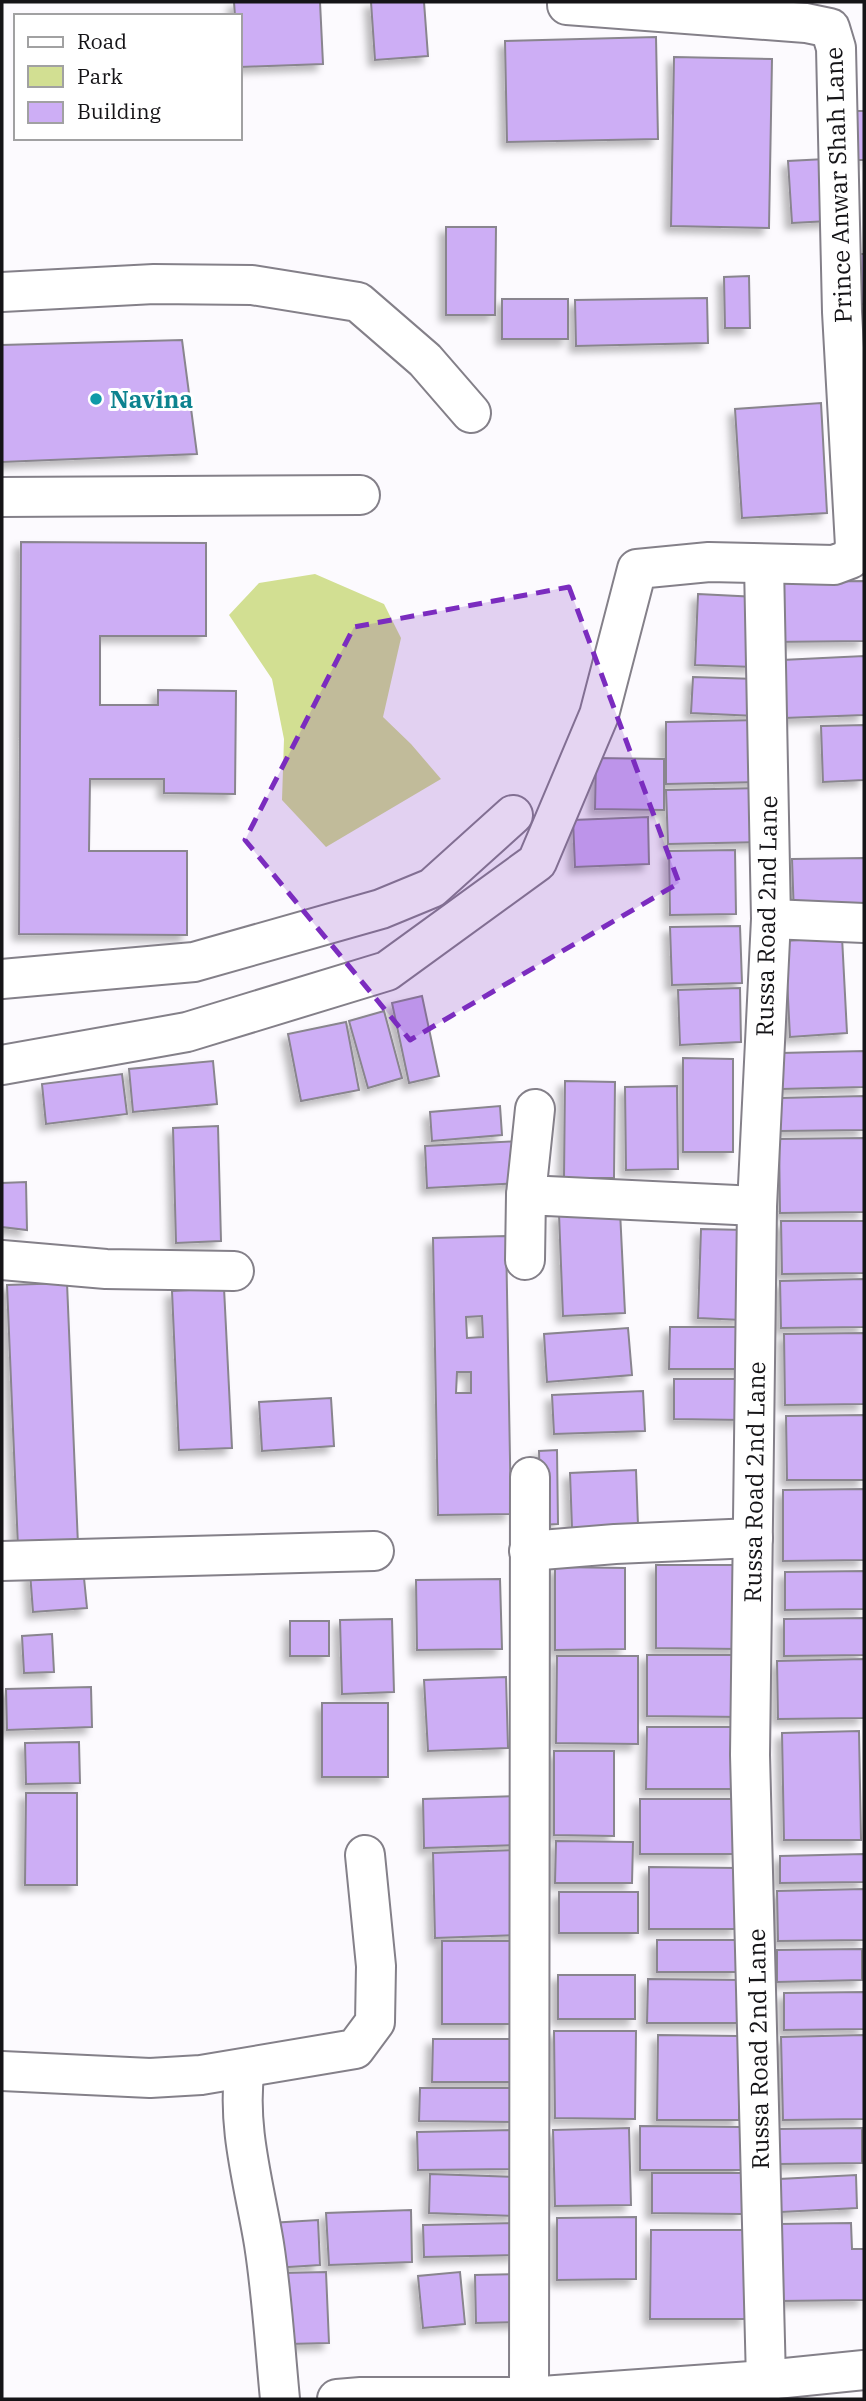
<svg xmlns="http://www.w3.org/2000/svg" width="866" height="2401" font-family="'IBM Plex Serif',serif">
  <defs>
    <filter id="shadow"><feDropShadow dx="-6" dy="6" stdDeviation="3.5" flood-color="#0004"/></filter>
  </defs>
  <rect width="100%" height="100%" fill="#fcfafe"/>
  <path fill="#d2df92" d="M 315,574 L 384,604 L 401,638 L 383,717 L 411,744 L 441,779 L 326,847 L 282,800 L 284,739 L 272,679 L 229,615 L 259,583 Z"/>
  <g fill="#cdaef5" stroke="#89858e" stroke-width="2" fill-rule="evenodd" filter="url(#shadow)">
    <path d="M 234,2 L 320,2 L 323,64 L 240,67 L 240,16 L 235,16 Z"/>
    <path d="M 371,2 L 424,2 L 428,56 L 375,60 Z"/>
    <path d="M 656,37 L 658,139 L 507,142 L 505,41 Z"/>
    <path d="M 674,57 L 772,59 L 769,228 L 671,226 Z"/>
    <path d="M 855,111 L 864,111 L 864,160 L 857,160 Z"/>
    <path d="M 825,159 L 829,221 L 792,223 L 788,161 Z"/>
    <path d="M 446,227 L 496,227 L 495,315 L 446,315 Z"/>
    <path d="M 857,254 L 864,254 L 864,304 L 857,305 Z"/>
    <path d="M 749,276 L 750,328 L 725,328 L 724,277 Z"/>
    <path d="M 707,298 L 708,343 L 576,346 L 575,300 Z"/>
    <rect x="502" y="299" width="66" height="40"/>
    <path d="M 182,340 L 197,454 L 2,462 L 2,345 Z"/>
    <path d="M 821,403 L 827,513 L 742,518 L 735,409 Z"/>
    <path d="M 21,542 L 206,543 L 206,636 L 100,636 L 100,705 L 158,705 L 158,690 L 236,691 L 235,794 L 164,793 L 164,779 L 90,779 L 89,851 L 187,851 L 187,935 L 19,934 Z"/>
    <path d="M 864,581 L 864,641 L 769,642 L 768,582 Z"/>
    <path d="M 698,594 L 757,597 L 754,667 L 695,665 Z"/>
    <path d="M 864,656 L 864,715 L 784,718 L 782,660 Z"/>
    <path d="M 693,677 L 757,679 L 756,716 L 691,713 Z"/>
    <path d="M 759,720 L 761,782 L 666,784 L 666,722 Z"/>
    <path d="M 864,725 L 864,780 L 823,782 L 821,726 Z"/>
    <path d="M 596,758 L 664,759 L 664,810 L 595,809 Z"/>
    <path d="M 762,788 L 764,842 L 668,844 L 666,790 Z"/>
    <path d="M 648,817 L 649,864 L 575,867 L 573,820 Z"/>
    <path d="M 735,850 L 736,914 L 670,915 L 669,851 Z"/>
    <path d="M 864,858 L 864,914 L 794,916 L 792,859 Z"/>
    <path d="M 740,926 L 742,983 L 672,985 L 670,927 Z"/>
    <path d="M 842,937 L 847,1033 L 790,1037 L 785,941 Z"/>
    <path d="M 740,988 L 741,1042 L 680,1045 L 678,990 Z"/>
    <path d="M 422,996 L 439,1076 L 409,1083 L 392,1003 Z"/>
    <path d="M 384,1011 L 402,1078 L 368,1088 L 349,1021 Z"/>
    <path d="M 346,1022 L 359,1090 L 301,1101 L 288,1034 Z"/>
    <path d="M 864,1051 L 864,1087 L 781,1089 L 781,1053 Z"/>
    <path d="M 683,1058 L 733,1059 L 733,1152 L 683,1152 Z"/>
    <path d="M 213,1061 L 217,1104 L 133,1112 L 129,1069 Z"/>
    <path d="M 122,1074 L 127,1114 L 46,1124 L 42,1084 Z"/>
    <path d="M 565,1081 L 615,1082 L 614,1178 L 564,1178 Z"/>
    <path d="M 677,1086 L 678,1169 L 626,1170 L 625,1087 Z"/>
    <path d="M 864,1096 L 864,1130 L 780,1131 L 780,1098 Z"/>
    <path d="M 500,1106 L 502,1135 L 432,1141 L 430,1112 Z"/>
    <path d="M 218,1126 L 221,1241 L 176,1243 L 173,1128 Z"/>
    <path d="M 864,1138 L 864,1212 L 780,1213 L 779,1139 Z"/>
    <path d="M 519,1141 L 521,1183 L 427,1188 L 425,1146 Z"/>
    <path d="M 26,1182 L 27,1230 L 2,1227 L 2,1183 Z"/>
    <path d="M 620,1211 L 625,1313 L 563,1316 L 559,1214 Z"/>
    <path d="M 781,1221 L 864,1221 L 864,1273 L 782,1274 Z"/>
    <path d="M 701,1229 L 745,1230 L 742,1320 L 698,1318 Z"/>
    <path d="M 506,1236 L 511,1514 L 438,1515 L 433,1238 ZM 482,1316 L 483,1337 L 467,1338 L 466,1317 ZM 457,1372 L 471,1372 L 471,1393 L 456,1393 Z"/>
    <path d="M 864,1279 L 864,1327 L 781,1328 L 780,1281 Z"/>
    <path d="M 67,1283 L 78,1545 L 18,1548 L 7,1285 Z"/>
    <path d="M 224,1288 L 232,1448 L 179,1450 L 172,1291 Z"/>
    <path d="M 670,1327 L 747,1327 L 747,1369 L 669,1369 Z"/>
    <path d="M 628,1328 L 632,1375 L 547,1382 L 544,1334 Z"/>
    <path d="M 864,1333 L 864,1404 L 785,1405 L 784,1334 Z"/>
    <path d="M 674,1379 L 744,1379 L 744,1420 L 674,1419 Z"/>
    <path d="M 643,1391 L 645,1431 L 554,1434 L 552,1395 Z"/>
    <path d="M 331,1398 L 334,1446 L 262,1451 L 259,1402 Z"/>
    <path d="M 864,1415 L 864,1480 L 787,1480 L 786,1416 Z"/>
    <path d="M 557,1450 L 558,1524 L 541,1525 L 539,1451 Z"/>
    <path d="M 636,1470 L 638,1525 L 572,1528 L 570,1473 Z"/>
    <path d="M 864,1489 L 864,1560 L 783,1561 L 783,1490 Z"/>
    <path d="M 656,1565 L 739,1565 L 739,1649 L 656,1648 Z"/>
    <path d="M 555,1567 L 625,1568 L 625,1649 L 555,1650 Z"/>
    <path d="M 83,1568 L 87,1608 L 33,1612 L 30,1572 Z"/>
    <path d="M 864,1571 L 864,1609 L 785,1610 L 785,1572 Z"/>
    <path d="M 500,1579 L 502,1649 L 417,1650 L 416,1580 Z"/>
    <path d="M 864,1618 L 864,1655 L 784,1656 L 784,1619 Z"/>
    <path d="M 392,1619 L 394,1692 L 342,1694 L 340,1620 Z"/>
    <rect x="290" y="1621" width="39" height="35"/>
    <path d="M 52,1634 L 54,1672 L 24,1673 L 22,1636 Z"/>
    <path d="M 647,1655 L 743,1655 L 743,1717 L 647,1716 Z"/>
    <path d="M 557,1656 L 638,1656 L 638,1744 L 556,1743 Z"/>
    <path d="M 864,1659 L 864,1718 L 778,1719 L 777,1661 Z"/>
    <path d="M 506,1677 L 508,1748 L 428,1751 L 424,1680 Z"/>
    <path d="M 91,1687 L 92,1727 L 7,1730 L 6,1689 Z"/>
    <rect x="322" y="1703" width="66" height="74"/>
    <path d="M 647,1727 L 742,1727 L 742,1789 L 646,1789 Z"/>
    <path d="M 859,1731 L 861,1840 L 784,1840 L 782,1733 Z"/>
    <path d="M 79,1742 L 80,1783 L 26,1784 L 25,1743 Z"/>
    <path d="M 554,1751 L 614,1751 L 614,1836 L 554,1835 Z"/>
    <path d="M 26,1793 L 77,1793 L 77,1885 L 25,1885 Z"/>
    <path d="M 518,1796 L 519,1845 L 424,1848 L 423,1799 Z"/>
    <rect x="640" y="1799" width="96" height="55"/>
    <path d="M 556,1841 L 633,1842 L 632,1883 L 555,1883 Z"/>
    <path d="M 516,1850 L 519,1935 L 435,1938 L 433,1853 Z"/>
    <path d="M 864,1854 L 864,1882 L 780,1883 L 780,1856 Z"/>
    <path d="M 649,1867 L 738,1868 L 737,1929 L 649,1929 Z"/>
    <path d="M 864,1889 L 864,1940 L 778,1941 L 777,1891 Z"/>
    <rect x="559" y="1892" width="79" height="41"/>
    <rect x="657" y="1940" width="81" height="32"/>
    <rect x="442" y="1941" width="71" height="83"/>
    <path d="M 862,1949 L 862,1980 L 777,1982 L 777,1950 Z"/>
    <rect x="558" y="1975" width="77" height="44"/>
    <path d="M 648,1979 L 743,1980 L 744,2023 L 647,2023 Z"/>
    <path d="M 864,1992 L 864,2029 L 784,2030 L 784,1993 Z"/>
    <path d="M 554,2031 L 636,2031 L 635,2119 L 555,2118 Z"/>
    <path d="M 658,2035 L 739,2036 L 739,2120 L 657,2120 Z"/>
    <path d="M 864,2035 L 864,2119 L 783,2120 L 781,2037 Z"/>
    <path d="M 433,2039 L 518,2039 L 518,2082 L 432,2082 Z"/>
    <path d="M 420,2088 L 515,2088 L 515,2122 L 419,2121 Z"/>
    <path d="M 640,2126 L 741,2127 L 741,2170 L 640,2170 Z"/>
    <path d="M 629,2128 L 631,2205 L 555,2206 L 553,2130 Z"/>
    <path d="M 862,2128 L 862,2163 L 779,2164 L 778,2129 Z"/>
    <path d="M 513,2130 L 515,2169 L 418,2170 L 417,2132 Z"/>
    <path d="M 652,2173 L 742,2173 L 743,2214 L 652,2213 Z"/>
    <path d="M 430,2174 L 517,2177 L 515,2216 L 429,2213 Z"/>
    <path d="M 856,2175 L 857,2208 L 781,2212 L 779,2179 Z"/>
    <path d="M 411,2210 L 412,2262 L 329,2265 L 326,2213 Z"/>
    <path d="M 636,2217 L 636,2279 L 557,2280 L 557,2218 Z"/>
    <path d="M 318,2220 L 320,2265 L 273,2268 L 270,2223 Z"/>
    <path d="M 516,2223 L 517,2255 L 424,2257 L 423,2225 Z"/>
    <path d="M 851,2223 L 852,2249 L 864,2249 L 864,2300 L 779,2301 L 777,2224 Z"/>
    <path d="M 651,2230 L 747,2230 L 746,2319 L 650,2319 Z"/>
    <path d="M 326,2272 L 329,2343 L 288,2344 L 284,2273 Z"/>
    <path d="M 460,2272 L 465,2324 L 423,2328 L 418,2276 Z"/>
    <path d="M 521,2274 L 522,2322 L 476,2323 L 475,2275 Z"/>
  </g>
  <g fill="none" stroke-linecap="round" stroke-linejoin="round">
    <defs>
      <g id="minor">
        <path d="M 2,292 L 154,284 L 252,285 L 358,302 L 425,360 L 471,413"/>
        <path d="M 2,497 L 360,495"/>
        <path d="M 771,919 L 864,923"/>
        <path d="M 2,979 L 194,962 L 381,909 L 432,888 L 513,815"/>
        <path d="M 2,1065 L 187,1032 L 387,971 L 537,862 L 599,715 L 637,569 L 709,562 L 834,565 L 850,559 L 855,546 L 842,312 L 836,48 L 830,28 L 806,23 L 567,5 L 567,2"/>
        <path d="M 526,1195 L 535,1109"/>
        <path d="M 2,1260 L 106,1269 L 234,1271"/>
        <path d="M 525,1260 L 526,1195 L 757,1206"/>
        <path d="M 529,1551 L 615,1544 L 753,1538"/>
        <path d="M 2,1561 L 374,1551"/>
        <path d="M 245,2069 C 236,2125 255,2188 264,2244 C 272,2295 275,2348 280,2399"/>
        <path d="M 2,2071 L 150,2078 L 201,2075 L 355,2049 L 375,2022 L 376,1966 L 365,1855"/>
        <path d="M 529,2399 L 530,1477"/>
        <path d="M 758,2399 L 766,2380 L 750,1755 L 757,1206 L 771,919 L 764,564"/>
      </g>
      <path id="major" d="M 337,2399 L 361,2397 L 528,2397 L 766,2380 L 864,2370"/>
    </defs>
    <use href="#minor" stroke="#848089" stroke-width="42"/>
    <use href="#major" stroke="#848089" stroke-width="42"/>
    <use href="#minor" stroke="#fff" stroke-width="38"/>
    <use href="#major" stroke="#fff" stroke-width="38"/>
  </g>
  <path fill="#7b2cbf" fill-opacity="0.2" stroke="#7b2cbf" stroke-width="5" stroke-dasharray="14 9" stroke-linejoin="round" d="M 569,587 L 679,883 L 410,1040 L 245,840 L 354,627 Z"/>
  <circle fill="#0f9aa8" stroke="#fff" stroke-width="2.5" cx="96" cy="399" r="7"/>
  <g text-anchor="middle" dominant-baseline="central" stroke-width="6" stroke-linejoin="round" paint-order="stroke">
    <g font-size="24" fill="#151417" stroke="#fff">
      <text transform="translate(838 185) rotate(-92)">Prince Anwar Shah Lane</text>
      <text transform="translate(766 916) rotate(-89)">Russa Road 2nd Lane</text>
      <text transform="translate(754 1482) rotate(-89)">Russa Road 2nd Lane</text>
      <text transform="translate(758 2049) rotate(-91)">Russa Road 2nd Lane</text>
    </g>
    <g font-size="24" font-weight="bold" fill="#0d838f" stroke="#fff" text-anchor="start">
      <text x="110" y="399">Navina</text>
    </g>
  </g>
  <rect width="866" height="2401" fill="none" stroke="#151417" stroke-width="7"/>
  <rect x="14" y="14" width="228" height="126" fill="#ffffff" stroke="#a1a1a2" stroke-width="2"/>
  <rect x="28" y="37" width="35" height="10" fill="#ffffff" stroke="#a1a1a2" stroke-width="2"/>
  <text x="77" y="49" font-size="21" fill="#151417">Road</text>
  <rect x="28" y="66" width="35" height="21" fill="#d2df92" stroke="#a1a1a2" stroke-width="2"/>
  <text x="77" y="84" font-size="21" fill="#151417">Park</text>
  <rect x="28" y="102" width="35" height="21" fill="#cdaef5" stroke="#a1a1a2" stroke-width="2"/>
  <text x="77" y="119" font-size="21" fill="#151417">Building</text>
</svg>
